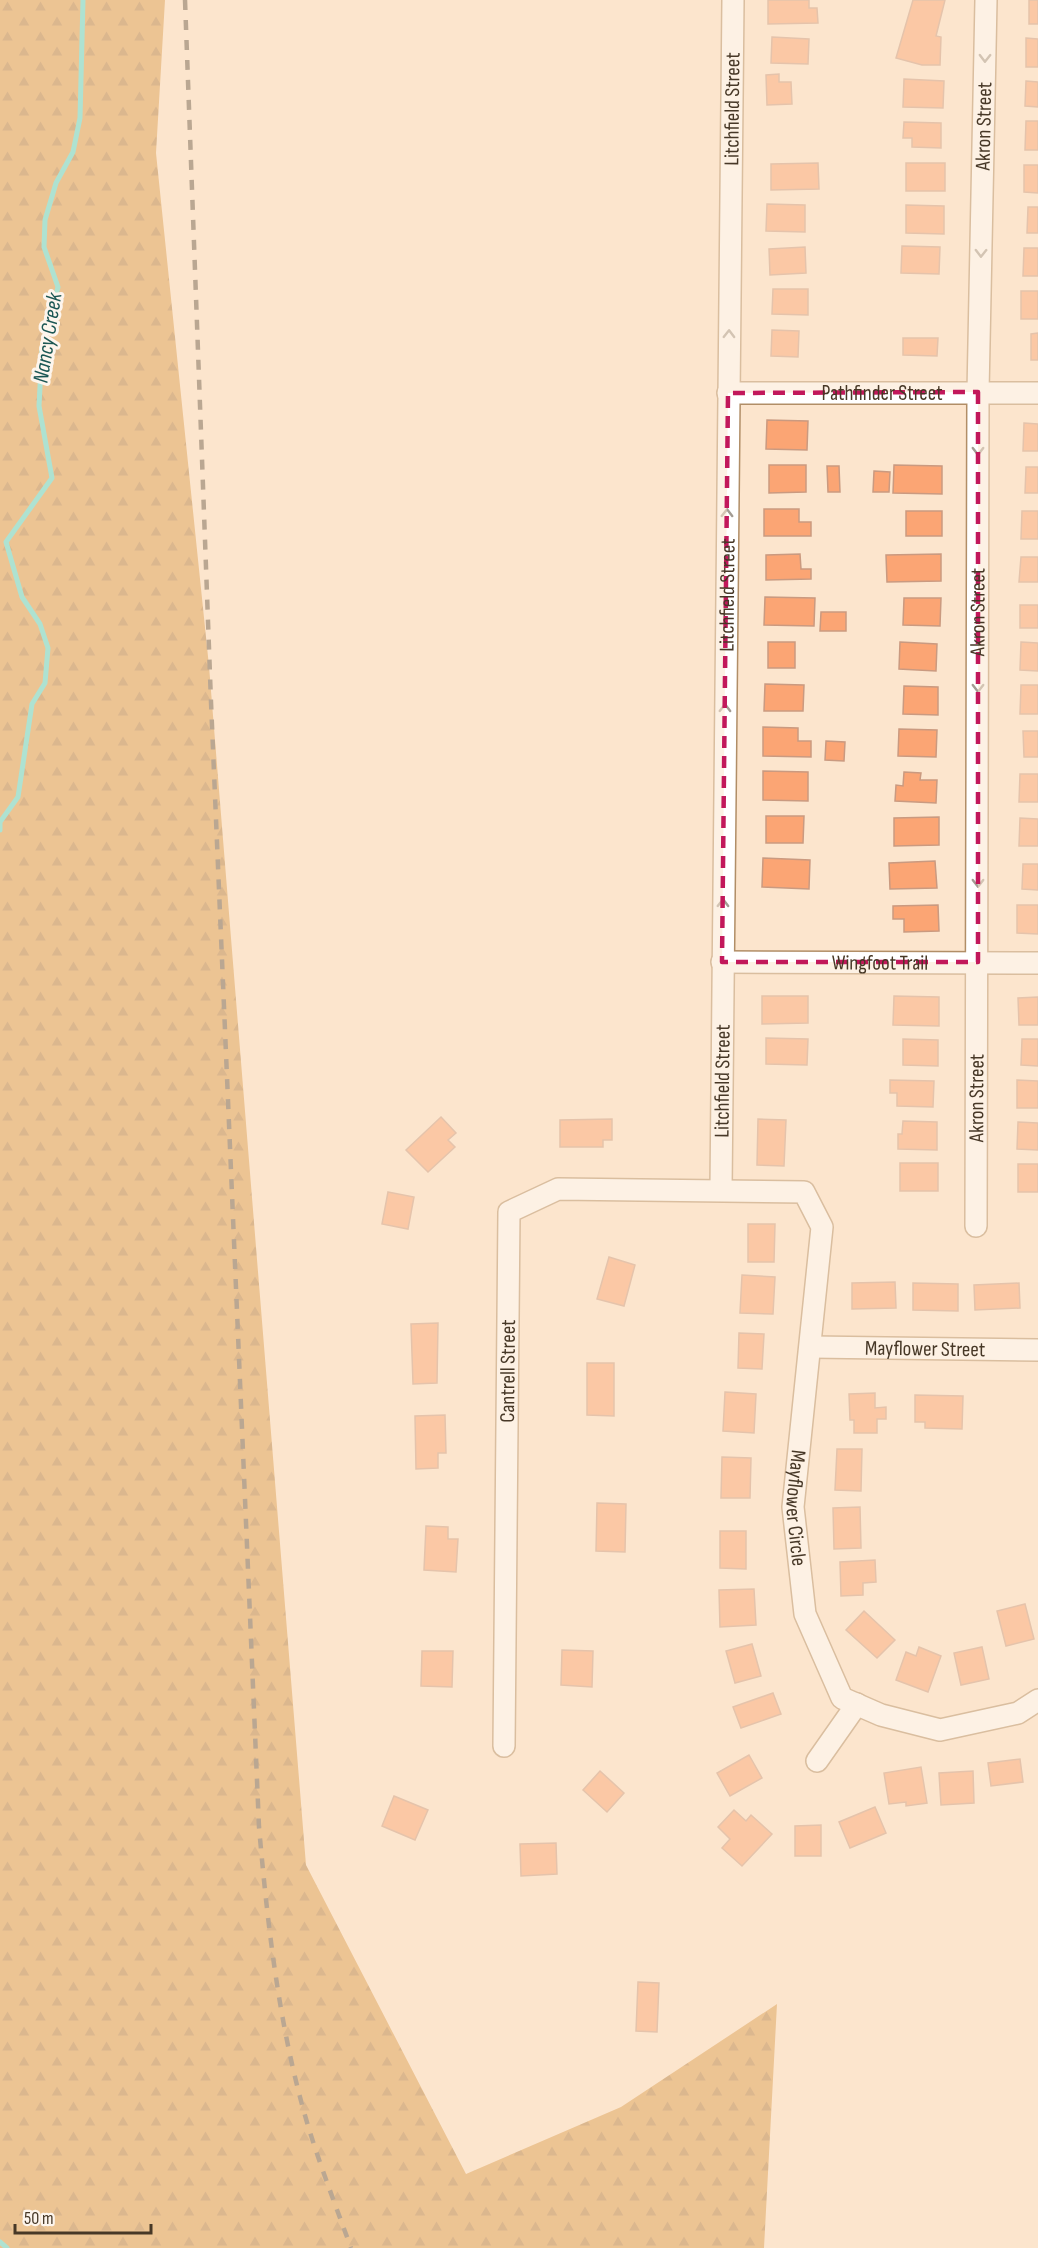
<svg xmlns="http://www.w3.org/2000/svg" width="1038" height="2248" font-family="'Sofia Sans Condensed',sans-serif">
  <defs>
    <pattern id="forest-firs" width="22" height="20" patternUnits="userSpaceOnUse" patternTransform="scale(1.5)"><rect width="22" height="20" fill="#da9b4d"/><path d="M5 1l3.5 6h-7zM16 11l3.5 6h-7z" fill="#b37f40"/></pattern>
  </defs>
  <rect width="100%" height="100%" fill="#fce5cd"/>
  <path fill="url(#forest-firs)" d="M 0,0 L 165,0 L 156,153 L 209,666 L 306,1865 L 466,2174 L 621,2107 L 777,2004 L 764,2248 L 0,2248 Z"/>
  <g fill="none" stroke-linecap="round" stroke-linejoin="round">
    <g stroke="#51ded6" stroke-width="5">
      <path d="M 0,830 L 0,822 L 18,797 L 32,704 L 45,683 L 48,648 L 40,624 L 22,597 L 6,542 L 52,478 L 39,406 L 42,348 L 58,287 L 44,247 L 45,220 L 56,183 L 73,152 L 80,118 L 83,0"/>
      <path d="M 0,2242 L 7,2248"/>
    </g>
  </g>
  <g fill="#fba574" stroke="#ca9a80" stroke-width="1.5">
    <path d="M 768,0 L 809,0 L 809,8 L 817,8 L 818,23 L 768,24 Z"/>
    <path d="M 913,0 L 945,0 L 936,36 L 941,37 L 940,65 L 922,65 L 896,58 Z"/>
    <rect x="1029" y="0" width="9" height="24"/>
    <path d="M 772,37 L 809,39 L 808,64 L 771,63 Z"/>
    <path d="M 1026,38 L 1038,39 L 1038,67 L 1026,67 Z"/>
    <path d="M 779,74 L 779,82 L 791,82 L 792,104 L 767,105 L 766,75 Z"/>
    <path d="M 904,79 L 944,81 L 943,108 L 903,107 Z"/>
    <path d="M 1026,81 L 1038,82 L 1038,107 L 1025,106 Z"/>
    <path d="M 1026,121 L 1038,121 L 1038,150 L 1025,150 Z"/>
    <path d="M 904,122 L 941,123 L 941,148 L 912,147 L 912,138 L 903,138 Z"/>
    <path d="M 818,163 L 819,189 L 771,190 L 771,164 Z"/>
    <rect x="906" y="163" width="39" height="28"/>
    <path d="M 1024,165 L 1038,165 L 1038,193 L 1024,192 Z"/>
    <path d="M 767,204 L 805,205 L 805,232 L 766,231 Z"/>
    <path d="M 906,205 L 944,206 L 944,234 L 906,233 Z"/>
    <path d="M 1028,207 L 1038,207 L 1038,233 L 1027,233 Z"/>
    <path d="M 902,246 L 940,247 L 939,274 L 901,273 Z"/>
    <path d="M 805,247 L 806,273 L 770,275 L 769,249 Z"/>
    <path d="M 1024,248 L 1038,248 L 1038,276 L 1023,276 Z"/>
    <path d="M 773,289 L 808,289 L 808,315 L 772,314 Z"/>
    <rect x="1021" y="291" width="17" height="28"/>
    <path d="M 772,330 L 799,331 L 798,357 L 771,356 Z"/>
    <path d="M 1038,333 L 1038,360 L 1031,360 L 1031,334 Z"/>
    <path d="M 903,338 L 938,338 L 937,356 L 903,355 Z"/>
    <path d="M 767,420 L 808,421 L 807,450 L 766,449 Z"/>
    <path d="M 1024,423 L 1038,424 L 1038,451 L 1023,451 Z"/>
    <path d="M 769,465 L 806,465 L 806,492 L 769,493 Z"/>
    <path d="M 894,465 L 942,466 L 942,494 L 893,493 Z"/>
    <path d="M 827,466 L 839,466 L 840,492 L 828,492 Z"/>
    <path d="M 1026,467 L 1038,467 L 1038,493 L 1025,493 Z"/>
    <path d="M 874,471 L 890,472 L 889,492 L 873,492 Z"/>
    <path d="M 764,509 L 799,509 L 799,522 L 811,522 L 811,536 L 764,536 Z"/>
    <rect x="906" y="511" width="36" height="25"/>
    <path d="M 1022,511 L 1038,511 L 1038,539 L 1021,539 Z"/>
    <path d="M 800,554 L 801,569 L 811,569 L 811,579 L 766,580 L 766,555 Z"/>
    <path d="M 941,554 L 941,581 L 887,582 L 886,555 Z"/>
    <path d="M 1021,557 L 1038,557 L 1038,582 L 1019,582 Z"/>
    <path d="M 765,597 L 815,598 L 814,626 L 764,625 Z"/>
    <path d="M 904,598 L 941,598 L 940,626 L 903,625 Z"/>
    <rect x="1020" y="605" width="18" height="23"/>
    <path d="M 821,612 L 846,612 L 846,631 L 820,631 Z"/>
    <rect x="768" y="642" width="27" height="26"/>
    <path d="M 900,642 L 937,644 L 936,671 L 899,669 Z"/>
    <path d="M 1021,642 L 1038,643 L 1038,671 L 1020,670 Z"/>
    <path d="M 765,684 L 804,685 L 803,711 L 764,711 Z"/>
    <path d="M 1021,685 L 1038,685 L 1038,714 L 1020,714 Z"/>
    <path d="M 904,686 L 938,687 L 938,715 L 903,714 Z"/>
    <path d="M 763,727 L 798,728 L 798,741 L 811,741 L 811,757 L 763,756 Z"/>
    <path d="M 899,729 L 937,730 L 936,757 L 898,756 Z"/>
    <path d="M 1023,731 L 1038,731 L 1038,757 L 1024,757 Z"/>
    <path d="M 826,741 L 845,742 L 844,761 L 825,760 Z"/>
    <path d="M 763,771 L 808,772 L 808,801 L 763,800 Z"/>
    <path d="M 904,772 L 921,773 L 920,780 L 937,780 L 936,803 L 895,801 L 896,785 L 903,786 Z"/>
    <path d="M 1020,774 L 1038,774 L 1038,802 L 1019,802 Z"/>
    <path d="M 766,816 L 804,816 L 803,843 L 766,843 Z"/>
    <path d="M 939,817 L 939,845 L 894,846 L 894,818 Z"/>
    <path d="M 1020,818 L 1038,819 L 1038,846 L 1019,846 Z"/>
    <path d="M 763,858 L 810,860 L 809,889 L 762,887 Z"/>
    <path d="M 935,861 L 937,888 L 890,889 L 889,863 Z"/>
    <path d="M 1023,864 L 1038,864 L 1038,890 L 1022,889 Z"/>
    <path d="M 938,905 L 939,931 L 904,932 L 904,919 L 893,919 L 893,906 Z"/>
    <path d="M 1017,905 L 1038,905 L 1038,934 L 1017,933 Z"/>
    <path d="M 762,996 L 808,996 L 808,1023 L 762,1024 Z"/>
    <path d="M 894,996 L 939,997 L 939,1026 L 893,1025 Z"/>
    <path d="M 1038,997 L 1038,1025 L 1019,1025 L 1018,998 Z"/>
    <path d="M 766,1038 L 808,1039 L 807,1065 L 766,1064 Z"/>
    <path d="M 903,1039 L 938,1040 L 938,1066 L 903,1065 Z"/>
    <path d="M 1022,1039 L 1038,1039 L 1038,1066 L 1021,1065 Z"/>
    <path d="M 890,1080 L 934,1081 L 933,1107 L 897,1106 L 897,1093 L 890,1093 Z"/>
    <path d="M 1017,1080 L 1038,1081 L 1038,1108 L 1017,1108 Z"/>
    <path d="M 441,1117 L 456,1133 L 448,1140 L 455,1147 L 428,1172 L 406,1150 Z"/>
    <path d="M 612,1119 L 612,1140 L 603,1140 L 603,1147 L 560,1147 L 560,1120 Z"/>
    <path d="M 758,1119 L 786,1120 L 784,1166 L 757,1165 Z"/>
    <path d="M 903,1121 L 937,1122 L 937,1150 L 898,1149 L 898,1134 L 902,1134 Z"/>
    <path d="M 1018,1122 L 1038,1123 L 1038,1150 L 1017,1149 Z"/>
    <rect x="900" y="1163" width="38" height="28"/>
    <rect x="1018" y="1164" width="20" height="28"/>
    <path d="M 388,1192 L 414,1197 L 408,1229 L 382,1224 Z"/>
    <path d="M 748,1224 L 775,1224 L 774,1262 L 748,1262 Z"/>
    <path d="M 609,1257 L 635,1265 L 624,1306 L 597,1299 Z"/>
    <path d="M 742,1275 L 775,1277 L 773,1314 L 740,1313 Z"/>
    <path d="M 895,1282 L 896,1308 L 852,1309 L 852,1283 Z"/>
    <path d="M 913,1283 L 958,1284 L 958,1311 L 913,1310 Z"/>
    <path d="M 1019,1283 L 1020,1308 L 975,1310 L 974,1285 Z"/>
    <path d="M 438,1323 L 437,1383 L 413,1384 L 411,1324 Z"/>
    <path d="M 739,1333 L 764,1334 L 762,1369 L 738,1368 Z"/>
    <path d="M 587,1363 L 614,1363 L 614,1416 L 587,1415 Z"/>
    <path d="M 725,1392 L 756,1394 L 754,1433 L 723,1431 Z"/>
    <path d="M 875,1393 L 875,1408 L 886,1407 L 886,1419 L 877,1419 L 877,1433 L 854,1433 L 854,1420 L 850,1420 L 849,1394 Z"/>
    <path d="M 915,1395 L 963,1396 L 962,1429 L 925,1428 L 925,1422 L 915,1422 Z"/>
    <path d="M 445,1415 L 446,1453 L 438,1453 L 438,1468 L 416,1469 L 415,1416 Z"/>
    <path d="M 837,1449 L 862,1449 L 861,1491 L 835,1490 Z"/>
    <path d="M 722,1457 L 751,1458 L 750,1498 L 721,1498 Z"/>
    <path d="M 597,1503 L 626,1504 L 625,1552 L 596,1551 Z"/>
    <path d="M 860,1507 L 861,1548 L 834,1549 L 833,1508 Z"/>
    <path d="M 426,1526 L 448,1527 L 448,1539 L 458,1539 L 456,1572 L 424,1570 Z"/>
    <path d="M 720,1531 L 746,1531 L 746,1569 L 720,1568 Z"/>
    <path d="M 875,1560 L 876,1582 L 863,1583 L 863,1595 L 841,1596 L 840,1562 Z"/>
    <path d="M 754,1589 L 756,1625 L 720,1627 L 719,1590 Z"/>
    <path d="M 1025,1604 L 1034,1639 L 1006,1646 L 997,1611 Z"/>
    <path d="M 864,1611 L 895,1640 L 877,1658 L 846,1630 Z"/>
    <path d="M 752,1644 L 761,1676 L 735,1683 L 726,1651 Z"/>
    <path d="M 919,1647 L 941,1656 L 928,1692 L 896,1680 L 906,1652 L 916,1656 Z"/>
    <path d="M 982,1647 L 989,1679 L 961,1685 L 954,1653 Z"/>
    <path d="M 562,1650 L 593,1651 L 592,1687 L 561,1685 Z"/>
    <path d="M 422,1651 L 453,1651 L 452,1687 L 421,1686 Z"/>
    <path d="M 773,1693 L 781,1714 L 741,1728 L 733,1707 Z"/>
    <path d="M 749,1755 L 762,1778 L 730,1796 L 717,1773 Z"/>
    <path d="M 1020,1759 L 1023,1782 L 991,1786 L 988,1763 Z"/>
    <path d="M 921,1767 L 927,1803 L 906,1806 L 906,1802 L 889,1804 L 884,1773 Z"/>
    <path d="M 600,1771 L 624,1793 L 607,1812 L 583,1790 Z"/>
    <path d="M 973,1771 L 974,1803 L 941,1805 L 939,1773 Z"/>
    <path d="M 394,1796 L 428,1810 L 415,1840 L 382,1826 Z"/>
    <path d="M 875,1807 L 886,1833 L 850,1848 L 839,1822 Z"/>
    <path d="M 734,1810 L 746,1821 L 751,1815 L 772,1834 L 742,1866 L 722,1848 L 730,1839 L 718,1827 Z"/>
    <path d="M 821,1825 L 821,1856 L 795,1856 L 795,1826 Z"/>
    <path d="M 556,1843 L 557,1874 L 521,1876 L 520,1844 Z"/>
    <path d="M 638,1982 L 659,1983 L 657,2032 L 636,2031 Z"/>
  </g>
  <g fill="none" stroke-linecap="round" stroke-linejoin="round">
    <defs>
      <g id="minor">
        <path id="s1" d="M 728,393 L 1038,393"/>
        <path id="s2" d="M 722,962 L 1038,963"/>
        <path id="s3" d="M 721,1189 L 733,0"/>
        <path id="s4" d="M 976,1226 L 978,392 L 986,0"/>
        <path id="s5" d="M 811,1347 L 1038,1350"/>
        <path id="s6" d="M 504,1746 L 509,1212 L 558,1189 L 804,1192 L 822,1227 L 793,1507 L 805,1614 L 842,1698 L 881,1715 L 940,1730 L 1018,1713 L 1038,1700"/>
        <path d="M 817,1761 L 857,1704"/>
      </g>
    </defs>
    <use href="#minor" stroke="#b18e67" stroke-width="24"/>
    <use href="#minor" stroke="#fff" stroke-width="21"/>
    <path stroke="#6c5b49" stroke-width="4.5" stroke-dasharray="10 10" stroke-linecap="butt" d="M 185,0 L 211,702 L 259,1827 C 267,1918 277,2009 300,2097 C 313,2148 333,2198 351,2248"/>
  </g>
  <defs><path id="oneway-chevron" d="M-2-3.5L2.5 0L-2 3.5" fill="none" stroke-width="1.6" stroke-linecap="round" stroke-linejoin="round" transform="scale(1.5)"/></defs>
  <g stroke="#a39c93">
    <use href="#oneway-chevron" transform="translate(985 58) rotate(91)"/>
    <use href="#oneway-chevron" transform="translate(981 253) rotate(91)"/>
    <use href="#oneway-chevron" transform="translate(729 334) rotate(-89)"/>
    <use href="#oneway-chevron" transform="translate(978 451) rotate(90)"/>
    <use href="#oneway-chevron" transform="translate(727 513) rotate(-89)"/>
    <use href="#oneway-chevron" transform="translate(978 688) rotate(90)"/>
    <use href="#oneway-chevron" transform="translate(725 708) rotate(-89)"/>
    <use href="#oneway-chevron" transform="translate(978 883) rotate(90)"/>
    <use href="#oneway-chevron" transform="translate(723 903) rotate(-89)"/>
  </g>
  <path d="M0 0H1038V2248H0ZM 978,392 L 978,962 L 722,962 L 728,393 Z" fill="#fce5cd" fill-opacity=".55" fill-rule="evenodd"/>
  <path fill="none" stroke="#c2185b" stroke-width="4.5" stroke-dasharray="12 8" stroke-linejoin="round" d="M 978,392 L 978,962 L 722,962 L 728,393 Z"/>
  <g text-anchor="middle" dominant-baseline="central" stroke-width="6" stroke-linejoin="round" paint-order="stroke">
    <g font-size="21" fill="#473827" stroke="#fdf5ed">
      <text stroke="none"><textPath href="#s3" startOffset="1080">Litchfield Street</textPath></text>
      <text stroke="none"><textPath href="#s4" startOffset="1100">Akron Street</textPath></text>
      <text stroke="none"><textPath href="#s1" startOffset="154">Pathfinder Street</textPath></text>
      <text stroke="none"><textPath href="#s3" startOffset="594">Litchfield Street</textPath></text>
      <text stroke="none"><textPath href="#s4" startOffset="614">Akron Street</textPath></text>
      <text stroke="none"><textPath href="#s2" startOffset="158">Wingfoot Trail</textPath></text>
      <text stroke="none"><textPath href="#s3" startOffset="108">Litchfield Street</textPath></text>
      <text stroke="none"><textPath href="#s4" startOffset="128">Akron Street</textPath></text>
      <text stroke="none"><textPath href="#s5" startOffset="114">Mayflower Street</textPath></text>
      <text stroke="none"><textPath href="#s6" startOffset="375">Cantrell Street</textPath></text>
      <text stroke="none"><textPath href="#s6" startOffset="1156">Mayflower Circle</textPath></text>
    </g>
    <g font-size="22" font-style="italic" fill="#1c5754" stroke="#fdf5ed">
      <text transform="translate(48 338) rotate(-81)">Nancy Creek</text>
    </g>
  </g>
  <path d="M15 2224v9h136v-9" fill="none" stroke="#473827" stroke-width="3"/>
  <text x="24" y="2224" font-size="18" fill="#473827" stroke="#fdf5ed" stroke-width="4.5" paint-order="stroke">50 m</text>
</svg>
